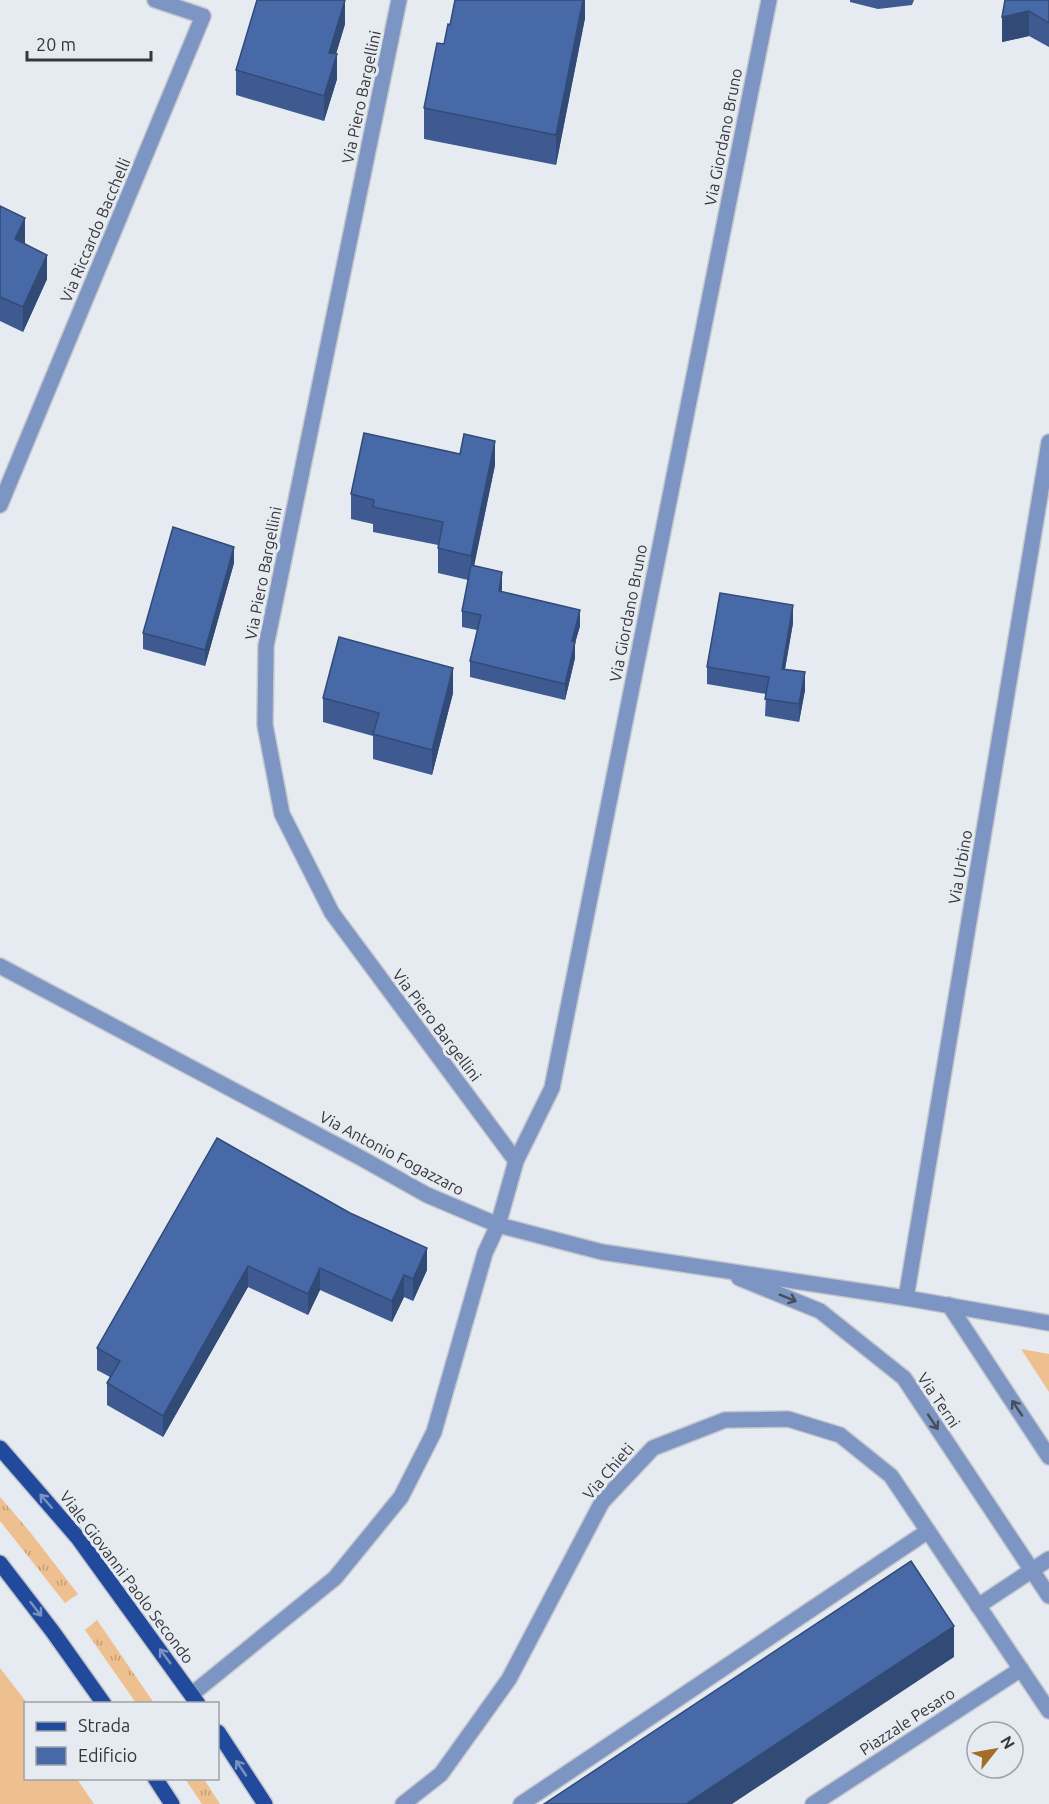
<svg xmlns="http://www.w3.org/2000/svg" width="1049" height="1804" font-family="Ubuntu,sans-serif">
  <defs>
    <pattern id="grass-tufts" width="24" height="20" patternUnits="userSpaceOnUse" patternTransform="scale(1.5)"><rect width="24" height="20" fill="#eec090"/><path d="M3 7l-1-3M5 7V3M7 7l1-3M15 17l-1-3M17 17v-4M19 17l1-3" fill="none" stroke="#c29d77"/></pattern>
  </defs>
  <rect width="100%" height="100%" fill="#e6eaf1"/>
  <g fill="url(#grass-tufts)">
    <path d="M 0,1497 L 30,1532 L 78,1594 L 65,1603 L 0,1521 Z"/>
    <path d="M 97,1620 L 154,1703 L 136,1703 L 85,1630 Z"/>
    <path d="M 185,1779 L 204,1779 L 220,1804 L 202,1804 Z"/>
  </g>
  <g fill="#eec090">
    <path d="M 1021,1349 L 1049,1354 L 1049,1392 Z"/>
    <path d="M 0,1668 L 27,1703 L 26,1778 L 77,1779 L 94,1804 L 0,1804 Z"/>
  </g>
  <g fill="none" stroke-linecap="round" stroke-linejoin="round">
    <defs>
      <g id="minor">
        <path d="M 399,0 L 266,646 L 265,725 L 282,814 L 332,913 L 516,1161"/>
        <path d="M 0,505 L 203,16 L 155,0"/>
        <path d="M 0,966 L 361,1158 L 427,1195 L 498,1225 L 602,1252 L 906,1298 L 1049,1323"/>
        <path d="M 739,1278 L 820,1311 L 904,1378 L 1049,1596"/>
        <path d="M 906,1298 L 1049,442"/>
        <path d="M 949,1305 L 1049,1457"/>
        <path d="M 978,1606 L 1049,1559"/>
        <path d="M 192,1694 L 335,1578 L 401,1497 L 434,1432 L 485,1253 L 498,1225 L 516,1161 L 552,1088 L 769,0"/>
        <path d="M 403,1804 L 441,1774 L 509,1679 L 602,1502 L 653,1448 L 725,1420 L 788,1419 L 840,1435 L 891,1476 L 1049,1711"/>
        <path d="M 521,1804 L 928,1531"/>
        <path d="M 813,1804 L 1021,1669"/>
      </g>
      <g id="major">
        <path d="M 0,1448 L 78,1538 L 198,1704"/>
        <path d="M 0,1563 L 53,1632 L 104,1704"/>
        <path d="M 218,1732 L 265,1804"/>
        <path d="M 155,1778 L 172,1804"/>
      </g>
    </defs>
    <use href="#minor" stroke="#c3c6cc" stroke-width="18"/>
    <use href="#major" stroke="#c3c6cc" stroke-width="18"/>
    <use href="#minor" stroke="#7c95c3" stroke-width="15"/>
    <use href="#major" stroke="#224a9c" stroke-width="15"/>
  </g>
  <g fill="#3e5a90">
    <path d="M 585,0 L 585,18 L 556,165 L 424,139 L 424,108 L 450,25 Z"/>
    <path d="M 850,0 L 914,0 L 912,5 L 878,9 L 850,2 Z"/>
    <path d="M 1049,0 L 1049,47 L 1029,36 L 1002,42 L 1002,17 Z"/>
    <path d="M 345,24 L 336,54 L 337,79 L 324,121 L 236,95 L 236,70 Z"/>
    <path d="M 0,206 L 25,243 L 47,279 L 23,332 L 0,321 Z"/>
    <path d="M 495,465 L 474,565 L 502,589 L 501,591 L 580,626 L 575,643 L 575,658 L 565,700 L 470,677 L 470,661 L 477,630 L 462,627 L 462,611 L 468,580 L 438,573 L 438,545 L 373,532 L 373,524 L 351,519 L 351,494 Z"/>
    <path d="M 234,563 L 205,666 L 143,649 L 143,633 Z"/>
    <path d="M 793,623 L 785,669 L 805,690 L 799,722 L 765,716 L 766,694 L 707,684 L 707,667 Z"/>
    <path d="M 453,693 L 432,775 L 373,759 L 373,736 L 323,722 L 323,698 Z"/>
    <path d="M 217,1138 L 427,1270 L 413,1301 L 404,1297 L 392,1322 L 320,1290 L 308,1315 L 248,1287 L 163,1437 L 107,1405 L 107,1383 L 110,1377 L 97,1370 L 97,1348 Z"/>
  </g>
  <g fill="#324a76">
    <path d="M 345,0 L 345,24 L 329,77 L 329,53 Z"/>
    <path d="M 583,0 L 585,0 L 585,18 L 556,165 L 556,135 Z"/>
    <path d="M 1029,11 L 1029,36 L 1002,42 L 1002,17 Z"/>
    <path d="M 337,54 L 337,79 L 324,121 L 324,96 Z"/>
    <path d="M 25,218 L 25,243 L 15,264 L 15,239 Z"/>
    <path d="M 47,255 L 47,279 L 23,332 L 23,307 Z"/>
    <path d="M 495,441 L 495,465 L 471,581 L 471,556 Z"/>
    <path d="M 234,547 L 234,563 L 205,666 L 205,650 Z"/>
    <path d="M 502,572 L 502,589 L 499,607 L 499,591 Z"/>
    <path d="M 793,605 L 793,623 L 782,686 L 782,669 Z"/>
    <path d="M 580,610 L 580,626 L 575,643 L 575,658 L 565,700 L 565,684 L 572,641 Z"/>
    <path d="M 453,668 L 453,693 L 432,775 L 432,750 Z"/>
    <path d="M 805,672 L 805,690 L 799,722 L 799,704 Z"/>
    <path d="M 427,1248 L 427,1270 L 413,1301 L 413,1279 Z"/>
    <path d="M 248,1266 L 248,1287 L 163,1437 L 163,1416 Z"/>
    <path d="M 320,1268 L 320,1290 L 308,1315 L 308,1294 Z"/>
    <path d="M 404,1275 L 404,1297 L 392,1322 L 392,1301 Z"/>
    <path d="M 954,1626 L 954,1657 L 732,1804 L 686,1804 Z"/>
  </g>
  <g fill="#4869a8" stroke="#324a76" stroke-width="1.5">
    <path d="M 257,0 L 345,0 L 329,53 L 337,54 L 324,96 L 236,70 Z"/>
    <path d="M 455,0 L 583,0 L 556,135 L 424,108 L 437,43 L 444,44 L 448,24 L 450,25 Z"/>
    <path d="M 1005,0 L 1049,0 L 1049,23 L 1029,11 L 1002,17 Z"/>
    <path d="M 0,206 L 25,218 L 15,239 L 47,255 L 23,307 L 0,297 Z"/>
    <path d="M 364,433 L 460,454 L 464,434 L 495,441 L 471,556 L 438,548 L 443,522 L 373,507 L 374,500 L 351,494 Z"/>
    <path d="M 173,527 L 234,547 L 205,650 L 143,633 Z"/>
    <path d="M 471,565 L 502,572 L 499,591 L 580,610 L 572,641 L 575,642 L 565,684 L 470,661 L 481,615 L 462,611 Z"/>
    <path d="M 720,593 L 793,605 L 782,669 L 805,672 L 799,704 L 765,699 L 769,677 L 707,667 Z"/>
    <path d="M 339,637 L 453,668 L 432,750 L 373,734 L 379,713 L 323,698 Z"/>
    <path d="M 217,1138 L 350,1213 L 427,1248 L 413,1279 L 404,1275 L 392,1301 L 320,1268 L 308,1294 L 248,1266 L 163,1416 L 107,1383 L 120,1361 L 97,1348 Z"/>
    <path d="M 911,1561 L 954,1626 L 686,1804 L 544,1804 Z"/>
  </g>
  <defs><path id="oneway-shaft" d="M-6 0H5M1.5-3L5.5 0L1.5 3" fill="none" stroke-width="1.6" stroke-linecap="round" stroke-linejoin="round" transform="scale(1.5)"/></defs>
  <g stroke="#474e5c">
    <use href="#oneway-shaft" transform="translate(788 1298) rotate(22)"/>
    <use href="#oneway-shaft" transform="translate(1017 1408) rotate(-124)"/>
    <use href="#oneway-shaft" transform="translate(933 1422) rotate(56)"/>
  </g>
  <g stroke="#7a92c2">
    <use href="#oneway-shaft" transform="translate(46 1501) rotate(-131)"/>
    <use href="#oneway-shaft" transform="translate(36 1609) rotate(52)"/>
    <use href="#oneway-shaft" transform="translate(165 1656) rotate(-126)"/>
    <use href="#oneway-shaft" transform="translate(241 1768) rotate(-124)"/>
  </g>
  <g text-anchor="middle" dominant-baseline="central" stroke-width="6" stroke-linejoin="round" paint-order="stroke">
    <g font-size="16" fill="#353739" stroke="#e6eaf1">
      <text transform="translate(361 97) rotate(-78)">Via Piero Bargellini</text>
      <text transform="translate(723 137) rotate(-79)">Via Giordano Bruno</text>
      <text transform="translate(95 230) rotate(-67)">Via Riccardo Bacchelli</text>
      <text transform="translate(263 573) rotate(-79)">Via Piero Bargellini</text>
      <text transform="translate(628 613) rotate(-79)">Via Giordano Bruno</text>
      <text transform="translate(960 867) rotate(-80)">Via Urbino</text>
      <text transform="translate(437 1025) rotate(53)">Via Piero Bargellini</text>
      <text transform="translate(392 1153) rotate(28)">Via Antonio Fogazzaro</text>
      <text transform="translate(939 1400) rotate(56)">Via Terni</text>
      <text transform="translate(608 1471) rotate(-49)">Via Chieti</text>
      <text transform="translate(127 1577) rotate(53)">Viale Giovanni Paolo Secondo</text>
      <text transform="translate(907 1721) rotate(-33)">Piazzale Pesaro</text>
    </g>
  </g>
  <rect x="24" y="1702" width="195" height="78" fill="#e6eaf1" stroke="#9fa2a7" stroke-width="1.5"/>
  <rect x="36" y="1722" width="30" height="9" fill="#224a9c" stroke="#9fa2a7" stroke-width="1.5"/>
  <text x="78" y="1732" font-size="18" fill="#353739">Strada</text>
  <rect x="36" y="1747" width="30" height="18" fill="#4869a8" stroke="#9fa2a7" stroke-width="1.5"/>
  <text x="78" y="1762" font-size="18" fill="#353739">Edificio</text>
  <g transform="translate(995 1750) rotate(59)"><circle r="28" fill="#e6eaf1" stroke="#9fa2a7" stroke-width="1.5"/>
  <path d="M0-4.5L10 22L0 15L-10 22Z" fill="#a36c28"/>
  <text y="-9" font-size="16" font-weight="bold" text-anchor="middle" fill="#353739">N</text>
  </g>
  <path d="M27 51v9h124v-9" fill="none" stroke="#353739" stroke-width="3"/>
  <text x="36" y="51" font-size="18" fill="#353739" stroke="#e6eaf1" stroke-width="4.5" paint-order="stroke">20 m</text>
</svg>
